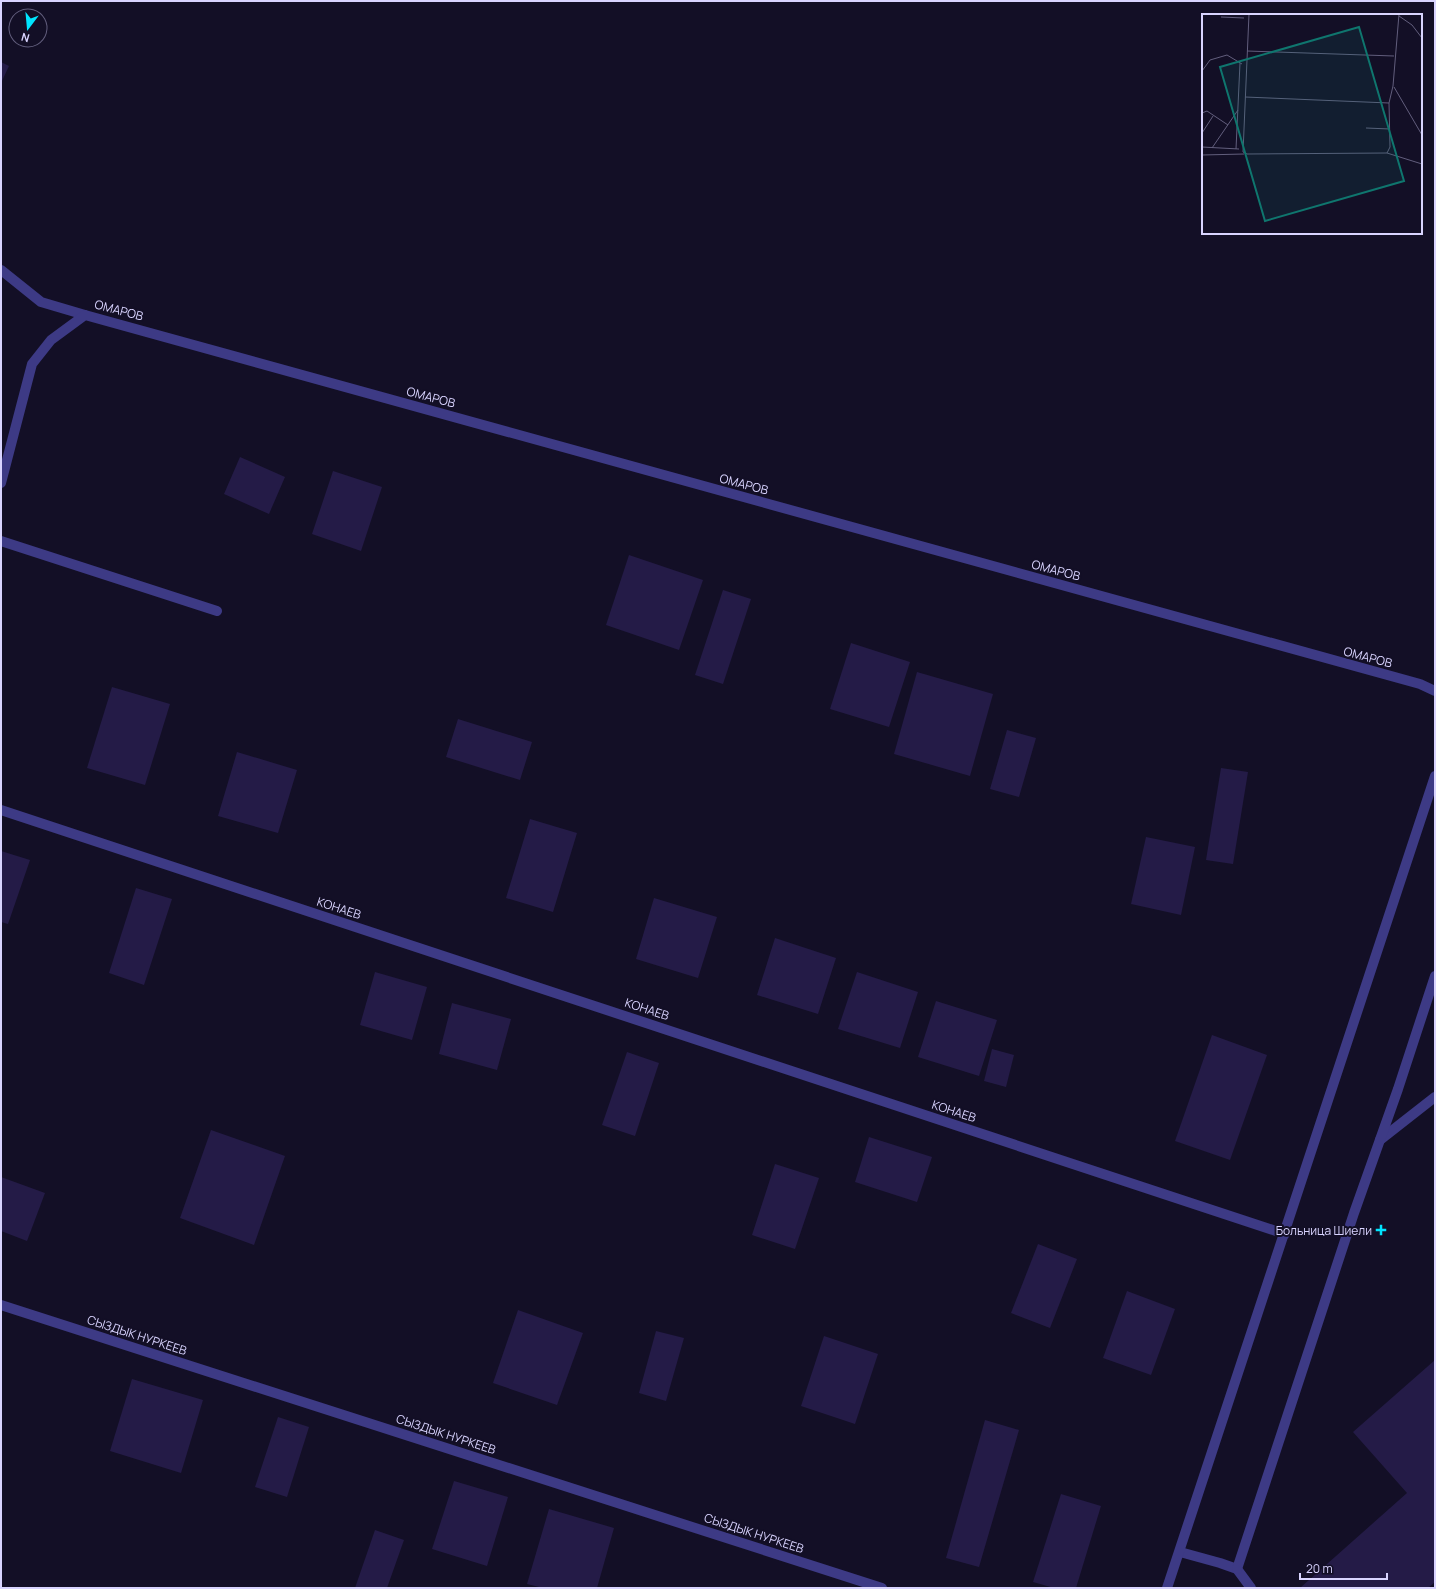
<svg xmlns="http://www.w3.org/2000/svg" width="1436" height="1589" font-family="Manrope,sans-serif">
  <rect width="100%" height="100%" fill="#130f26"/>
  <g fill="#241b47">
    <path d="M 1,62 L 9,66 L 1,83 Z"/>
    <path d="M 240,457 L 285,477 L 269,514 L 224,494 Z"/>
    <path d="M 333,471 L 382,487 L 361,551 L 312,534 Z"/>
    <path d="M 629,555 L 703,580 L 679,650 L 606,625 Z"/>
    <path d="M 723,590 L 751,599 L 723,684 L 695,675 Z"/>
    <path d="M 851,643 L 910,662 L 889,727 L 830,709 Z"/>
    <path d="M 917,672 L 993,694 L 970,776 L 894,754 Z"/>
    <path d="M 112,687 L 170,704 L 145,785 L 87,768 Z"/>
    <path d="M 458,719 L 532,742 L 520,780 L 446,757 Z"/>
    <path d="M 1007,730 L 1036,738 L 1019,797 L 990,789 Z"/>
    <path d="M 237,752 L 297,770 L 278,833 L 218,816 Z"/>
    <path d="M 1221,768 L 1248,772 L 1233,864 L 1206,860 Z"/>
    <path d="M 530,819 L 577,833 L 553,912 L 506,898 Z"/>
    <path d="M 1146,837 L 1195,847 L 1181,915 L 1131,904 Z"/>
    <path d="M 1,851 L 30,860 L 8,924 L 1,922 Z"/>
    <path d="M 136,888 L 172,899 L 144,985 L 109,973 Z"/>
    <path d="M 654,898 L 717,917 L 698,978 L 636,959 Z"/>
    <path d="M 775,938 L 836,958 L 818,1014 L 757,995 Z"/>
    <path d="M 375,972 L 427,987 L 412,1040 L 360,1025 Z"/>
    <path d="M 857,972 L 918,992 L 900,1048 L 838,1029 Z"/>
    <path d="M 936,1001 L 997,1020 L 979,1076 L 918,1057 Z"/>
    <path d="M 452,1003 L 511,1019 L 497,1070 L 439,1054 Z"/>
    <path d="M 1212,1035 L 1267,1055 L 1230,1160 L 1175,1141 Z"/>
    <path d="M 992,1049 L 1014,1055 L 1006,1087 L 984,1081 Z"/>
    <path d="M 627,1052 L 659,1063 L 635,1136 L 602,1125 Z"/>
    <path d="M 211,1130 L 285,1156 L 254,1245 L 180,1218 Z"/>
    <path d="M 869,1137 L 932,1157 L 917,1202 L 855,1182 Z"/>
    <path d="M 775,1164 L 819,1178 L 795,1249 L 752,1235 Z"/>
    <path d="M 1,1177 L 45,1193 L 27,1241 L 1,1231 Z"/>
    <path d="M 1038,1244 L 1077,1259 L 1050,1328 L 1011,1313 Z"/>
    <path d="M 1127,1291 L 1175,1309 L 1151,1375 L 1103,1358 Z"/>
    <path d="M 518,1310 L 583,1333 L 557,1405 L 493,1383 Z"/>
    <path d="M 656,1331 L 684,1338 L 666,1401 L 639,1393 Z"/>
    <path d="M 824,1336 L 878,1354 L 855,1424 L 801,1406 Z"/>
    <path d="M 1435,1360 L 1435,1582 L 1428,1588 L 1300,1588 L 1407,1493 L 1353,1432 Z"/>
    <path d="M 132,1379 L 203,1400 L 181,1473 L 110,1451 Z"/>
    <path d="M 278,1417 L 309,1427 L 287,1497 L 255,1487 Z"/>
    <path d="M 985,1420 L 1019,1430 L 979,1567 L 946,1558 Z"/>
    <path d="M 454,1481 L 508,1497 L 487,1566 L 432,1549 Z"/>
    <path d="M 1061,1494 L 1101,1506 L 1076,1588 L 1054,1588 L 1033,1582 Z"/>
    <path d="M 549,1509 L 614,1528 L 597,1588 L 543,1588 L 527,1584 Z"/>
    <path d="M 375,1530 L 404,1540 L 387,1588 L 355,1588 Z"/>
  </g>
  <g fill="none" stroke-linecap="round" stroke-linejoin="round">
    <g stroke="#3d3a85" stroke-width="10">
      <path d="M 1,270 L 41,302 L 85,315"/>
      <path d="M 1,483 L 32,364 L 51,340 L 85,315 L 1420,684 L 1435,691"/>
      <path d="M 1,541 L 217,611"/>
      <path d="M 1,810 L 1285,1234"/>
      <path d="M 1380,1140 L 1435,1097"/>
      <path d="M 1,1305 L 882,1588"/>
      <path d="M 1180,1552 L 1220,1563 L 1237,1569 L 1251,1588"/>
      <path d="M 1237,1569 L 1354,1213 L 1398,1089 L 1435,976"/>
      <path d="M 1167,1588 L 1435,776"/>
    </g>
  </g>
  <path fill="#00e5ff" stroke="#130f26" stroke-width="1.5" d="M1379 1224h4v4h4v4h-4v4h-4v-4h-4v-4h4z"/>
  <g text-anchor="middle" dominant-baseline="central" stroke-width="4" stroke-linejoin="round" paint-order="stroke">
    <g font-size="12" fill="#d9d4ff" stroke="#130f26">
      <text transform="translate(119 310) rotate(15)">ОМАРОВ</text>
      <text transform="translate(431 397) rotate(15)">ОМАРОВ</text>
      <text transform="translate(744 484) rotate(15)">ОМАРОВ</text>
      <text transform="translate(1056 570) rotate(15)">ОМАРОВ</text>
      <text transform="translate(1368 657) rotate(15)">ОМАРОВ</text>
      <text transform="translate(339 908) rotate(18)">КОНАЕВ</text>
      <text transform="translate(647 1009) rotate(18)">КОНАЕВ</text>
      <text transform="translate(954 1111) rotate(18)">КОНАЕВ</text>
      <text transform="translate(137 1335) rotate(18)">СЫЗДЫК НУРКЕЕВ</text>
      <text transform="translate(446 1434) rotate(18)">СЫЗДЫК НУРКЕЕВ</text>
      <text transform="translate(754 1533) rotate(18)">СЫЗДЫК НУРКЕЕВ</text>
    </g>
    <g font-size="12" fill="#d9d4ff" stroke="#130f26" text-anchor="end">
      <text x="1372" y="1230">Больница Шиели</text>
    </g>
  </g>
  <g transform="translate(1202 14)">
    <rect width="220" height="220" fill="#130f26"/>
    <path fill="none" stroke="#625e7d" stroke-width="1" d="M 47,0 L 41,138 L 45,140 L 185,139 L 188,133 L 187,89 L 191,72 L 197,0M 197,2 L 210,11 L 220,24M 19,3 L 42,4M 45,37 L 192,42M 0,57 L 8,46 L 25,41 L 40,50M 192,73 L 220,121M 43,83 L 187,89M 0,99 L 5,97 L 26,111M 164,114 L 188,115M 0,119 L 11,102M 0,133 L 37,135M 10,134 L 36,96M 34,135 L 38,49M 185,139 L 220,150M 0,141 L 42,140"/>
    <path fill="#0f766e" fill-opacity="0.15" stroke="#0f766e" stroke-width="2" d="M 157,13 L 202,167 L 63,207 L 18,53 Z"/>
    <rect width="220" height="220" fill="none" stroke="#d9d4ff" stroke-width="2"/>
  </g>
  <rect width="1436" height="1589" fill="none" stroke="#d9d4ff" stroke-width="4"/>
  <g transform="translate(28 28) rotate(196)"><circle r="19" fill="#130f26" stroke="#625e7d"/>
  <path d="M0-3L7 15L0 10L-7 15Z" fill="#00e5ff"/>
  <text y="-6" font-size="11" font-weight="bold" text-anchor="middle" fill="#d9d4ff">N</text>
  </g>
  <path d="M1300 1573v6h87v-6" fill="none" stroke="#d9d4ff" stroke-width="2"/>
  <text x="1306" y="1573" font-size="12" fill="#d9d4ff" stroke="#130f26" stroke-width="3" paint-order="stroke">20 m</text>
</svg>
